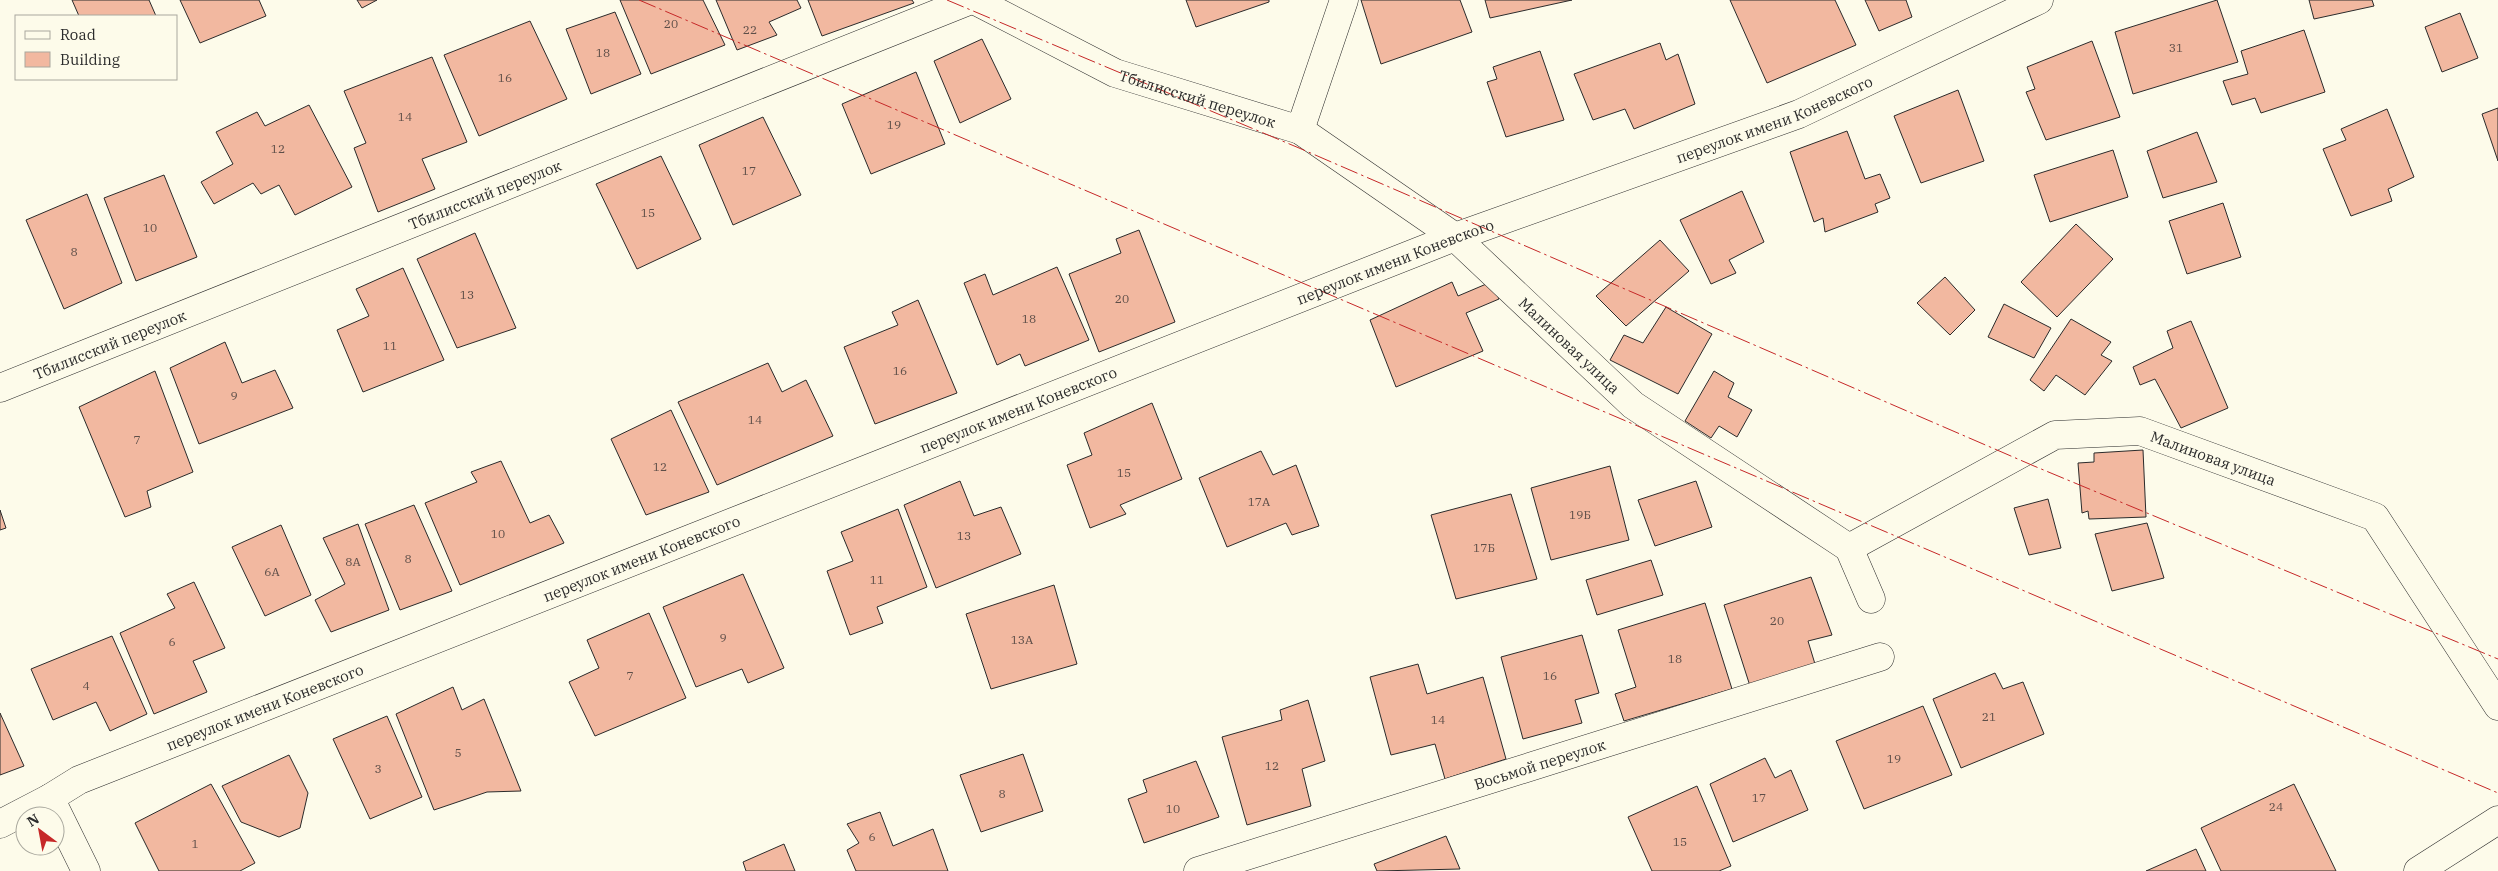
<svg xmlns="http://www.w3.org/2000/svg" width="2498" height="871" font-family="'IBM Plex Serif',serif">
  <rect width="100%" height="100%" fill="#fdfbea"/>
  <g fill="#f2b8a0" stroke="#2b2b2b">
    <path d="M 72,0 L 149,0 L 156,16 L 79,16 Z"/>
    <path d="M 180,0 L 259,0 L 266,16 L 200,43 Z"/>
    <path d="M 357,0 L 377,0 L 362,8 Z"/>
    <path d="M 620,0 L 703,0 L 725,45 L 651,74 Z"/>
    <path d="M 716,0 L 797,0 L 801,8 L 769,22 L 777,35 L 737,50 Z"/>
    <path d="M 808,0 L 912,0 L 914,3 L 822,36 Z"/>
    <path d="M 1186,0 L 1269,0 L 1269,2 L 1196,27 Z"/>
    <path d="M 1361,0 L 1460,0 L 1472,32 L 1381,64 Z"/>
    <path d="M 1485,0 L 1572,0 L 1490,18 Z"/>
    <path d="M 1730,0 L 1835,0 L 1856,45 L 1767,83 Z"/>
    <path d="M 1865,0 L 1906,0 L 1912,17 L 1879,31 Z"/>
    <path d="M 2217,0 L 2238,62 L 2133,94 L 2115,32 Z"/>
    <path d="M 2309,0 L 2372,0 L 2374,6 L 2314,19 Z"/>
    <path d="M 615,12 L 641,74 L 591,94 L 566,29 Z"/>
    <path d="M 2460,13 L 2478,58 L 2442,72 L 2425,27 Z"/>
    <path d="M 530,21 L 567,99 L 479,136 L 444,55 Z"/>
    <path d="M 2304,30 L 2325,92 L 2261,113 L 2255,98 L 2232,105 L 2223,81 L 2248,74 L 2241,51 Z"/>
    <path d="M 982,39 L 1011,99 L 960,123 L 934,61 Z"/>
    <path d="M 2092,41 L 2120,117 L 2046,140 L 2026,92 L 2035,89 L 2027,67 Z"/>
    <path d="M 1660,43 L 1666,60 L 1678,54 L 1695,104 L 1634,129 L 1625,109 L 1593,120 L 1574,74 Z"/>
    <path d="M 1540,51 L 1564,120 L 1506,137 L 1487,82 L 1497,79 L 1493,67 Z"/>
    <path d="M 432,57 L 467,142 L 422,159 L 435,189 L 378,212 L 354,148 L 366,143 L 344,91 Z"/>
    <path d="M 916,72 L 945,144 L 871,174 L 842,104 Z"/>
    <path d="M 1958,90 L 1984,161 L 1921,183 L 1894,116 Z"/>
    <path d="M 309,105 L 352,187 L 295,215 L 279,185 L 261,194 L 253,183 L 214,204 L 201,182 L 233,164 L 216,132 L 257,112 L 265,126 Z"/>
    <path d="M 2498,108 L 2498,161 L 2482,114 Z"/>
    <path d="M 2387,109 L 2414,177 L 2388,189 L 2392,201 L 2351,216 L 2323,149 L 2346,140 L 2341,129 Z"/>
    <path d="M 763,117 L 801,195 L 733,225 L 699,145 Z"/>
    <path d="M 1847,131 L 1865,179 L 1880,174 L 1890,198 L 1875,204 L 1878,212 L 1825,232 L 1823,218 L 1814,222 L 1790,152 Z"/>
    <path d="M 2197,132 L 2217,182 L 2163,198 L 2147,151 Z"/>
    <path d="M 2113,150 L 2128,197 L 2050,222 L 2034,175 Z"/>
    <path d="M 661,156 L 701,239 L 637,269 L 596,184 Z"/>
    <path d="M 164,175 L 197,257 L 136,281 L 104,198 Z"/>
    <path d="M 1742,191 L 1764,242 L 1729,260 L 1736,273 L 1711,284 L 1680,220 Z"/>
    <path d="M 87,194 L 122,283 L 64,309 L 26,220 Z"/>
    <path d="M 2223,203 L 2241,257 L 2187,274 L 2169,221 Z"/>
    <path d="M 2076,224 L 2113,259 L 2057,317 L 2021,282 Z"/>
    <path d="M 1139,230 L 1175,322 L 1099,352 L 1069,274 L 1121,253 L 1116,239 Z"/>
    <path d="M 475,233 L 516,328 L 457,348 L 417,259 Z"/>
    <path d="M 1660,240 L 1689,271 L 1626,326 L 1596,296 Z"/>
    <path d="M 1057,267 L 1089,340 L 1025,366 L 1020,354 L 997,365 L 964,283 L 985,274 L 993,295 Z"/>
    <path d="M 403,268 L 444,360 L 363,392 L 337,330 L 369,316 L 356,289 Z"/>
    <path d="M 1945,277 L 1975,310 L 1950,335 L 1917,303 Z"/>
    <path d="M 1452,282 L 1458,296 L 1491,282 L 1499,299 L 1466,313 L 1483,351 L 1396,387 L 1370,320 Z"/>
    <path d="M 918,300 L 957,393 L 875,424 L 844,347 L 898,325 L 892,312 Z"/>
    <path d="M 2004,304 L 2051,328 L 2034,358 L 1988,337 Z"/>
    <path d="M 1666,307 L 1712,334 L 1678,394 L 1610,360 L 1624,335 L 1643,343 Z"/>
    <path d="M 2071,319 L 2111,342 L 2101,355 L 2112,361 L 2085,395 L 2056,375 L 2044,391 L 2030,380 Z"/>
    <path d="M 2191,321 L 2228,408 L 2181,428 L 2155,379 L 2140,385 L 2133,367 L 2173,348 L 2167,331 Z"/>
    <path d="M 225,342 L 242,383 L 275,370 L 293,408 L 199,444 L 170,368 Z"/>
    <path d="M 768,363 L 782,392 L 806,380 L 833,436 L 717,485 L 678,402 Z"/>
    <path d="M 155,371 L 193,472 L 147,491 L 151,507 L 125,517 L 79,407 Z"/>
    <path d="M 1714,371 L 1734,383 L 1728,397 L 1752,410 L 1737,437 L 1719,426 L 1711,438 L 1685,421 Z"/>
    <path d="M 1152,403 L 1182,479 L 1120,505 L 1126,514 L 1090,528 L 1067,465 L 1092,455 L 1084,433 Z"/>
    <path d="M 671,410 L 709,492 L 646,515 L 611,439 Z"/>
    <path d="M 2143,450 L 2146,517 L 2089,519 L 2088,511 L 2082,513 L 2078,463 L 2094,462 L 2094,453 Z"/>
    <path d="M 1261,451 L 1273,475 L 1296,465 L 1319,526 L 1292,535 L 1286,523 L 1227,547 L 1199,478 Z"/>
    <path d="M 501,461 L 530,523 L 549,515 L 564,543 L 460,585 L 425,503 L 477,482 L 471,472 Z"/>
    <path d="M 1610,466 L 1629,540 L 1551,560 L 1531,488 Z"/>
    <path d="M 960,481 L 974,516 L 1001,507 L 1021,554 L 936,588 L 904,505 Z"/>
    <path d="M 1696,481 L 1712,527 L 1655,546 L 1638,500 Z"/>
    <path d="M 1511,494 L 1537,579 L 1456,599 L 1431,515 Z"/>
    <path d="M 2048,499 L 2061,548 L 2029,555 L 2014,508 Z"/>
    <path d="M 414,505 L 452,591 L 400,610 L 365,524 Z"/>
    <path d="M 898,509 L 927,587 L 877,607 L 883,623 L 850,635 L 827,571 L 853,561 L 841,532 Z"/>
    <path d="M 0,510 L 6,528 L 0,530 Z"/>
    <path d="M 2147,523 L 2164,578 L 2112,591 L 2095,534 Z"/>
    <path d="M 358,524 L 389,610 L 331,632 L 315,600 L 345,584 L 323,538 Z"/>
    <path d="M 281,525 L 311,595 L 265,616 L 232,547 Z"/>
    <path d="M 1651,560 L 1663,595 L 1597,615 L 1586,580 Z"/>
    <path d="M 743,574 L 784,668 L 748,683 L 742,669 L 696,687 L 663,607 Z"/>
    <path d="M 1811,577 L 1832,635 L 1808,641 L 1815,664 L 1750,686 L 1724,605 Z"/>
    <path d="M 194,582 L 225,648 L 193,661 L 207,692 L 154,714 L 120,633 L 175,608 L 167,594 Z"/>
    <path d="M 1054,585 L 1077,664 L 991,689 L 966,614 Z"/>
    <path d="M 1705,603 L 1732,689 L 1624,721 L 1615,694 L 1636,687 L 1618,630 Z"/>
    <path d="M 649,613 L 686,698 L 595,736 L 569,682 L 599,668 L 587,640 Z"/>
    <path d="M 1582,635 L 1599,693 L 1575,700 L 1582,723 L 1523,739 L 1501,657 Z"/>
    <path d="M 112,636 L 147,714 L 110,731 L 96,702 L 53,720 L 31,669 Z"/>
    <path d="M 1418,664 L 1427,694 L 1483,677 L 1506,759 L 1445,779 L 1435,744 L 1391,755 L 1370,677 Z"/>
    <path d="M 1995,673 L 2003,689 L 2023,682 L 2044,734 L 1961,768 L 1933,699 Z"/>
    <path d="M 453,687 L 462,710 L 484,699 L 521,791 L 487,792 L 434,810 L 396,714 Z"/>
    <path d="M 1308,700 L 1325,761 L 1302,769 L 1311,806 L 1247,825 L 1222,737 L 1282,720 L 1280,710 Z"/>
    <path d="M 1923,706 L 1952,775 L 1864,809 L 1836,741 Z"/>
    <path d="M 0,713 L 24,766 L 0,775 Z"/>
    <path d="M 387,716 L 422,797 L 370,819 L 333,739 Z"/>
    <path d="M 1023,754 L 1043,811 L 981,832 L 960,775 Z"/>
    <path d="M 289,755 L 308,793 L 300,828 L 279,837 L 241,822 L 222,786 Z"/>
    <path d="M 1765,758 L 1775,778 L 1791,770 L 1808,810 L 1733,842 L 1710,784 Z"/>
    <path d="M 1196,761 L 1219,817 L 1144,843 L 1128,799 L 1147,792 L 1143,780 Z"/>
    <path d="M 211,784 L 255,863 L 240,871 L 159,871 L 135,823 Z"/>
    <path d="M 2294,784 L 2336,871 L 2221,871 L 2201,828 Z"/>
    <path d="M 1697,786 L 1731,866 L 1719,871 L 1652,871 L 1628,817 Z"/>
    <path d="M 880,812 L 893,846 L 933,829 L 948,871 L 856,871 L 847,850 L 859,843 L 847,824 Z"/>
    <path d="M 1446,836 L 1460,869 L 1377,871 L 1374,864 Z"/>
    <path d="M 784,844 L 795,871 L 746,871 L 743,862 Z"/>
    <path d="M 2196,849 L 2206,871 L 2146,871 Z"/>
  </g>
  <g fill="none" stroke-linecap="round" stroke-linejoin="round">
    <defs>
      <g id="street">
        <path id="s1" d="M 974,0 L 1115,73 L 1300,130 L 1344,0"/>
        <path id="s2" d="M 1300,130 L 1455,237 L 1633,405 L 1849,548 L 1871,599"/>
        <path id="s3" d="M 0,388 L 971,0"/>
        <path id="s4" d="M 1849,548 L 2055,435 L 2140,431 L 2375,517 L 2498,706"/>
        <path d="M 50,798 L 86,871"/>
        <path id="s5" d="M 0,824 L 50,798 L 79,780 L 1455,237 L 1799,114 L 2039,0"/>
        <path id="s6" d="M 1198,871 L 1880,657"/>
        <path d="M 2418,871 L 2498,820"/>
      </g>
    </defs>
    <use href="#street" stroke="#2b2b2b" stroke-width="29"/>
    <use href="#street" stroke="#fdfbea" stroke-width="28"/>
    <g stroke="#c62828" stroke-width="1" stroke-dasharray="18 4 2.5 4" stroke-linecap="butt">
      <path d="M 639,0 L 2498,793"/>
      <path d="M 947,0 L 1299,148 L 2034,466 L 2498,659"/>
    </g>
  </g>
  <g text-anchor="middle" dominant-baseline="central" stroke-width="4" stroke-linejoin="round" paint-order="stroke">
    <g font-size="12" fill="#5d4e48">
      <text x="671" y="23">20</text>
      <text x="750" y="29">22</text>
      <text x="2176" y="47">31</text>
      <text x="603" y="52">18</text>
      <text x="505" y="77">16</text>
      <text x="405" y="116">14</text>
      <text x="894" y="124">19</text>
      <text x="278" y="148">12</text>
      <text x="749" y="170">17</text>
      <text x="648" y="212">15</text>
      <text x="150" y="227">10</text>
      <text x="74" y="251">8</text>
      <text x="467" y="294">13</text>
      <text x="1122" y="298">20</text>
      <text x="1029" y="318">18</text>
      <text x="390" y="345">11</text>
      <text x="900" y="370">16</text>
      <text x="234" y="395">9</text>
      <text x="755" y="419">14</text>
      <text x="137" y="439">7</text>
      <text x="660" y="466">12</text>
      <text x="1124" y="472">15</text>
      <text x="1259" y="501">17А</text>
      <text x="1580" y="514">19Б</text>
      <text x="498" y="533">10</text>
      <text x="964" y="535">13</text>
      <text x="1484" y="547">17Б</text>
      <text x="408" y="558">8</text>
      <text x="353" y="561">8А</text>
      <text x="272" y="571">6А</text>
      <text x="877" y="579">11</text>
      <text x="1777" y="620">20</text>
      <text x="723" y="637">9</text>
      <text x="1022" y="639">13А</text>
      <text x="172" y="641">6</text>
      <text x="1675" y="658">18</text>
      <text x="630" y="675">7</text>
      <text x="1550" y="675">16</text>
      <text x="86" y="685">4</text>
      <text x="1989" y="716">21</text>
      <text x="1438" y="719">14</text>
      <text x="458" y="752">5</text>
      <text x="1894" y="758">19</text>
      <text x="1272" y="765">12</text>
      <text x="378" y="768">3</text>
      <text x="1002" y="793">8</text>
      <text x="1759" y="797">17</text>
      <text x="2276" y="806">24</text>
      <text x="1173" y="808">10</text>
      <text x="872" y="836">6</text>
      <text x="1680" y="841">15</text>
      <text x="195" y="843">1</text>
    </g>
    <g font-size="15" fill="#2b2b2b" stroke="#fdfbea">
      <text stroke="none"><textPath href="#s1" startOffset="245">Тбилисский переулок</textPath></text>
      <text stroke="none"><textPath href="#s5" startOffset="1910">переулок имени Коневского</textPath></text>
      <text stroke="none"><textPath href="#s3" startOffset="522">Тбилисский переулок</textPath></text>
      <text stroke="none"><textPath href="#s5" startOffset="1505">переулок имени Коневского</textPath></text>
      <text stroke="none"><textPath href="#s3" startOffset="118">Тбилисский переулок</textPath></text>
      <text stroke="none"><textPath href="#s2" startOffset="346">Малиновая улица</textPath></text>
      <text stroke="none"><textPath href="#s5" startOffset="1100">переулок имени Коневского</textPath></text>
      <text stroke="none"><textPath href="#s4" startOffset="398">Малиновая улица</textPath></text>
      <text stroke="none"><textPath href="#s5" startOffset="695">переулок имени Коневского</textPath></text>
      <text stroke="none"><textPath href="#s5" startOffset="290">переулок имени Коневского</textPath></text>
      <text stroke="none"><textPath href="#s6" startOffset="358">Восьмой переулок</textPath></text>
    </g>
  </g>
  <rect x="15" y="15" width="162" height="65" fill="#fdfbea" stroke="#a9a89e"/>
  <rect x="25" y="31" width="25" height="8" fill="#fdfbea" stroke="#a9a89e"/>
  <text x="60" y="40" font-size="15" fill="#2b2b2b">Road</text>
  <rect x="25" y="52" width="25" height="15" fill="#f2b8a0" stroke="#a9a89e"/>
  <text x="60" y="65" font-size="15" fill="#2b2b2b">Building</text>
  <g transform="translate(40 831) rotate(328)"><circle r="24" fill="#fdfbea" stroke="#a9a89e"/>
  <path d="M0-4L9 19L0 12L-9 19Z" fill="#c62828"/>
  <text y="-8" font-size="14" font-weight="bold" text-anchor="middle" fill="#2b2b2b">N</text>
  </g>
</svg>
